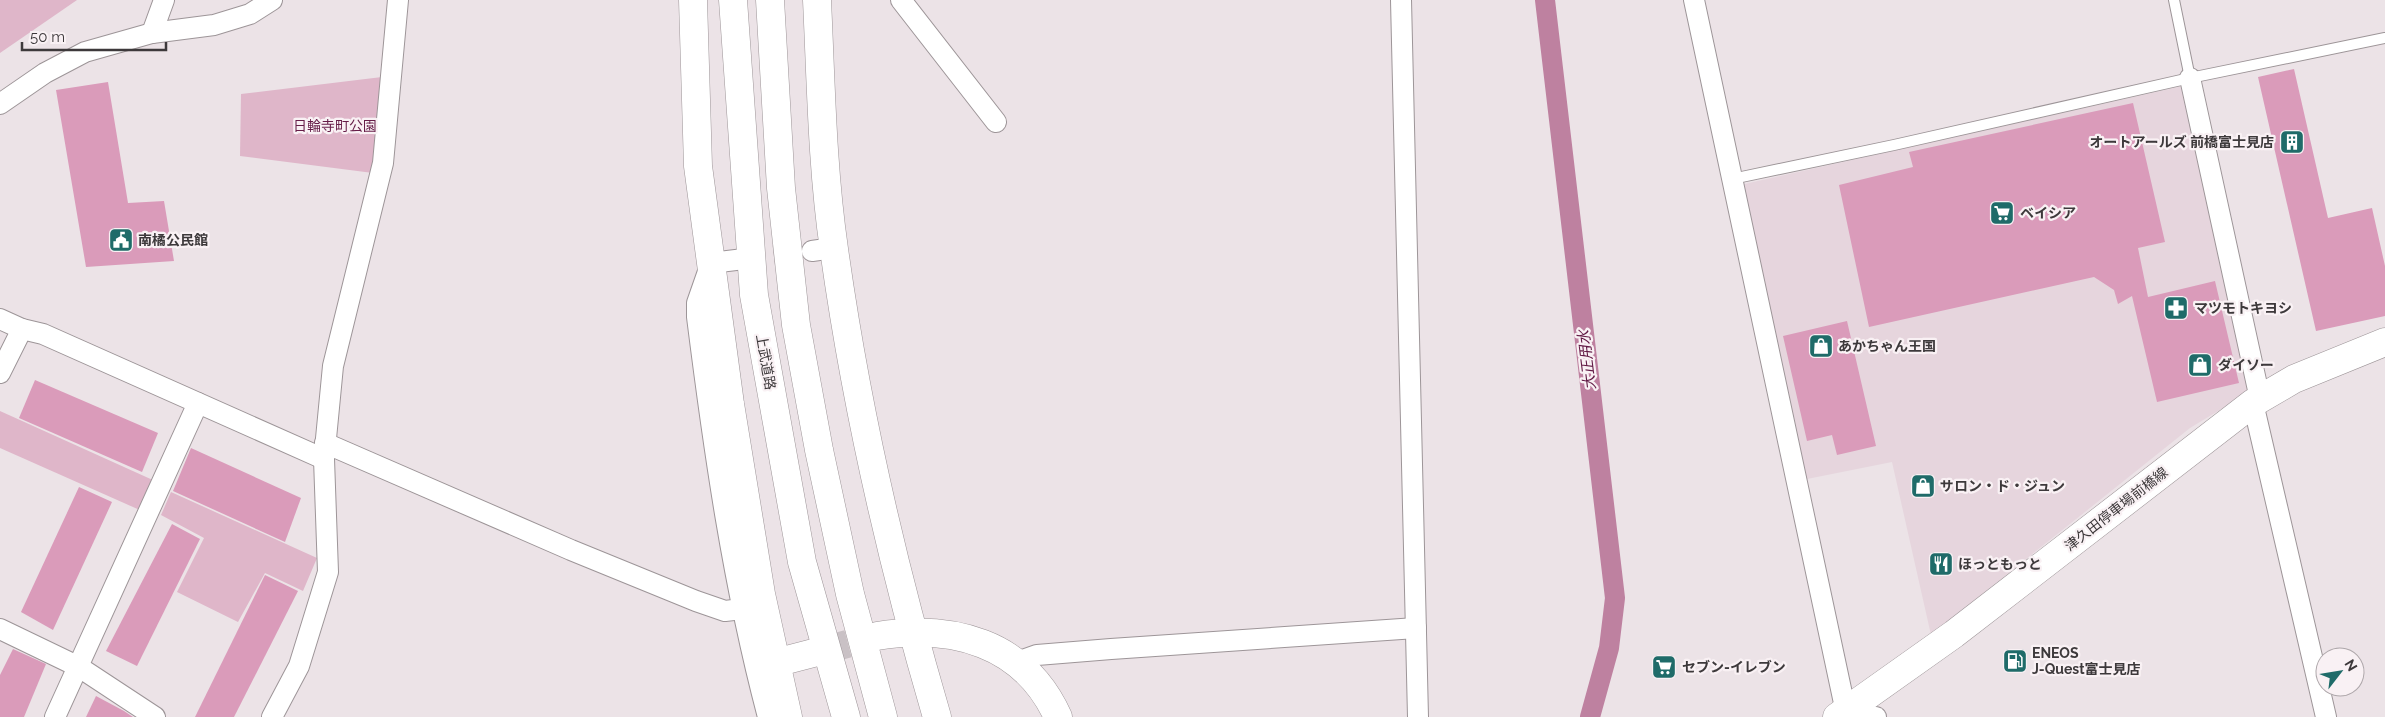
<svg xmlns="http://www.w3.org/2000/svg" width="2385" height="717" font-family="Raleway,'Noto Sans JP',sans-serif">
  <rect width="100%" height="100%" fill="#ece3e7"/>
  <path fill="#e6d5dd" d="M 2187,85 L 2251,391 L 2190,428 L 1931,635 L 1892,462 L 1802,480 L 1740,185 Z"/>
  <g fill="#dfb6c9">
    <path d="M 0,0 L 77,0 L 0,53 Z"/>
    <path d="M 382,77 L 373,173 L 240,156 L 241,94 Z"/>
    <path d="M 0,411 L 155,481 L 142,511 L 0,448 Z"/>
    <path d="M 171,492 L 317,558 L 303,591 L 265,573 L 238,622 L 177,592 L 204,538 L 161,515 Z"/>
  </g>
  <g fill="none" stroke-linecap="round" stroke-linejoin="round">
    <path stroke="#be81a0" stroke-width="20" d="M 1545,0 L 1615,598 L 1609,648 L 1590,717"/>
  </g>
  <g fill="#da9bba">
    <path d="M 2294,69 L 2328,218 L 2372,208 L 2385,266 L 2385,316 L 2316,331 L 2258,77 Z"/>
    <path d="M 108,82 L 128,203 L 164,201 L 174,261 L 86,267 L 56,90 Z"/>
    <path d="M 2133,103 L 2165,242 L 2138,248 L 2148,297 L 2215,281 L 2239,383 L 2157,402 L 2132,296 L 2118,304 L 2114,290 L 2094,277 L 1869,327 L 1839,185 L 1913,167 L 1909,152 Z"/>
    <path d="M 1847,321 L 1876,446 L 1837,455 L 1832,435 L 1807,441 L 1783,336 Z"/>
    <path d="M 35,380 L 158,433 L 142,472 L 19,418 Z"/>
    <path d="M 191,448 L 301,498 L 285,542 L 173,491 Z"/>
    <path d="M 79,487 L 112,502 L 53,630 L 21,612 Z"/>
    <path d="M 172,524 L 200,539 L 137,666 L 106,651 Z"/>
    <path d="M 265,575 L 298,591 L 234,717 L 195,717 Z"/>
    <path d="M 13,649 L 46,664 L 24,717 L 0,717 L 0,675 Z"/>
    <path d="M 96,696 L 124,711 L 133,717 L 86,717 Z"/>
  </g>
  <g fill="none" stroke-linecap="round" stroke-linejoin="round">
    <path stroke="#c9c1c5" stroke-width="20" stroke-dasharray="20 10" stroke-linecap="butt" d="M 744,259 L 801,252"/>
    <path stroke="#c9c1c5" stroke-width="28" stroke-dasharray="28 14" stroke-linecap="butt" d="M 821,651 L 877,636"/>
    <defs>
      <g id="lane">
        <path d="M 2174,0 L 2190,78"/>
        <path d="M 1732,179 L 1894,145 L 2190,78 L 2385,38"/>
      </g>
      <g id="street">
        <path d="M 901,0 L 996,122"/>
        <path d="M 1401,0 L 1418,717"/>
        <path d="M 1694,0 L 1847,717"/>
        <path d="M 152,33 L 164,0"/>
        <path d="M 2190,78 L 2260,399"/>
        <path d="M 0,104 L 45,73 L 85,52 L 152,33 L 214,25 L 250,14 L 272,0"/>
        <path d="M 812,251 L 833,248"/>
        <path d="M 744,259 L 711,263 L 697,303 L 697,317 C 714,452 733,585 768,717"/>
        <path d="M 0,319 L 22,329 L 43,334 L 324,459"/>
        <path d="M 0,373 L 22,329"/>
        <path d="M 2253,403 L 2326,717"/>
        <path d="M 325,443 L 571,550 L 696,601 L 725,611 L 742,609"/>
        <path d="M 0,629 L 79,667 L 155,717"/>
        <path d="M 1017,662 L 1037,655 L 1111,649 L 1416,628"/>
        <path d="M 1846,712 L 1876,717"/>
        <path d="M 55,717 L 198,403"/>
        <path d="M 272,717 L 299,666 L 328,572 L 324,459 L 333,366 L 383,163 L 398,0"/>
      </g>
      <g id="secondary">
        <path d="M 877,636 C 952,624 1024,642 1058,717"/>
        <path d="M 775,663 L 821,651"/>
        <path d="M 1837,717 L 1954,634 L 2253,403 L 2294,379 L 2385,342"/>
      </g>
      <g id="highway">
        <path d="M 693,0 L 698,166 L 711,263 L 730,404 L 761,594 L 788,717"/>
        <path d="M 733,0 L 754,295 L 802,562 L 846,717"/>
        <path d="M 770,0 L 781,188 L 796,325 L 819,450 L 850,594 L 883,717"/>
        <path d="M 817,0 C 821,83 822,167 834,249 C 856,407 892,564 937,717"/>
      </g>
    </defs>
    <use href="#lane" stroke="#9d9598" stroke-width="12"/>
    <use href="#street" stroke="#9d9598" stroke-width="22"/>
    <use href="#secondary" stroke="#9d9598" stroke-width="29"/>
    <use href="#highway" stroke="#9d9598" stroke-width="29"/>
    <use href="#lane" stroke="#fff" stroke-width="10"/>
    <use href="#street" stroke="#fff" stroke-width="20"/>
    <use href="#secondary" stroke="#fff" stroke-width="28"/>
    <use href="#highway" stroke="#fff" stroke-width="28"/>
  </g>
  <defs>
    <symbol id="building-square" viewBox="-11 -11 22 22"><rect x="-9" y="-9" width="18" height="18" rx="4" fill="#1f6b69" stroke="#f9f1f4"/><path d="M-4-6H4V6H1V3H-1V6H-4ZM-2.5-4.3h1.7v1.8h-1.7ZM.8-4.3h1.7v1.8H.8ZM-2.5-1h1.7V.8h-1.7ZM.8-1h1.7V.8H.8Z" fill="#fff"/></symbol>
    <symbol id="supermarket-square" viewBox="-11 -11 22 22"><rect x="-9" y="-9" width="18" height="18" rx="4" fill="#1f6b69" stroke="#f9f1f4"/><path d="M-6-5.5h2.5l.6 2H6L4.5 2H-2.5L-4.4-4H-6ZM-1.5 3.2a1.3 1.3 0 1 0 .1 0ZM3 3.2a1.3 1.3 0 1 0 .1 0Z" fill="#fff"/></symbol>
    <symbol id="civic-square" viewBox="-11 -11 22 22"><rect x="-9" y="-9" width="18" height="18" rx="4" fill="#1f6b69" stroke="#f9f1f4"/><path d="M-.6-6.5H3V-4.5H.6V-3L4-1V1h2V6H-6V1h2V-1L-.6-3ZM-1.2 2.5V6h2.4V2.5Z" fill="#fff"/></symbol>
    <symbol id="pharmacy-square" viewBox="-11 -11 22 22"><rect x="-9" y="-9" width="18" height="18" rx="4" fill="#1f6b69" stroke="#f9f1f4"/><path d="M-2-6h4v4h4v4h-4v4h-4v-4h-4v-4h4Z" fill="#fff"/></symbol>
    <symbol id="shop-square" viewBox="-11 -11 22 22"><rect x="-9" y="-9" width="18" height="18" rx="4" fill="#1f6b69" stroke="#f9f1f4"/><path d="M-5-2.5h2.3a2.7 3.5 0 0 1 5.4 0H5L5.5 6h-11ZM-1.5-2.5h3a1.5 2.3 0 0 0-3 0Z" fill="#fff"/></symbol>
    <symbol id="restaurant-square" viewBox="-11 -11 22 22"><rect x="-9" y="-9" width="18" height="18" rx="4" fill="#1f6b69" stroke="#f9f1f4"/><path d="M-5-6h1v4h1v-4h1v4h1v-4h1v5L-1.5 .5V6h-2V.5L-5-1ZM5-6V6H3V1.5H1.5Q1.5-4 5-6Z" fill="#fff"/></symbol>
    <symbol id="fuel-square" viewBox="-11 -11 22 22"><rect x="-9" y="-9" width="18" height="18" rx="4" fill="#1f6b69" stroke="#f9f1f4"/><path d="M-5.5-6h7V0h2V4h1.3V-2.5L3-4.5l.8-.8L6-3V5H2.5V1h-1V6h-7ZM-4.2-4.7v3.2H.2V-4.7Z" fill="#fff"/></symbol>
  </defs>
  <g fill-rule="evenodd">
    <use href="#building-square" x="2278" y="128" width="28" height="28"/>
    <use href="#supermarket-square" x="1988" y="199" width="28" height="28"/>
    <use href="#civic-square" x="107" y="226" width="28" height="28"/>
    <use href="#pharmacy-square" x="2162" y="294" width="28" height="28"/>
    <use href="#shop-square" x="1807" y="332" width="28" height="28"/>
    <use href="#shop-square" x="2186" y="351" width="28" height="28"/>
    <use href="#shop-square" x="1909" y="472" width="28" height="28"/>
    <use href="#restaurant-square" x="1927" y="550" width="28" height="28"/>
    <use href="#fuel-square" x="2001" y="647" width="28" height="28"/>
    <use href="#supermarket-square" x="1650" y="653" width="28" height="28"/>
  </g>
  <g text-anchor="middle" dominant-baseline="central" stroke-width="4.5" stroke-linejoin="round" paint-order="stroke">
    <g font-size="14" fill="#661d48" stroke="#f9f1f4">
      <text x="335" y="126">日輪寺町公園</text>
    </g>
    <g font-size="14" font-weight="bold" fill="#3d393b" stroke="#f9f1f4" text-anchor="start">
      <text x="2274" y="142" text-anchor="end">オートアールズ 前橋富士見店</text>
      <text x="2020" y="213">ベイシア</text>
      <text x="138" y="240">南橘公民館</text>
      <text x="2194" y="308">マツモトキヨシ</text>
      <text x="1838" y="346">あかちゃん王国</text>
      <text x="2218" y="365">ダイソー</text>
      <text x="1940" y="486">サロン・ド・ジュン</text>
      <text x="1958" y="564">ほっともっと</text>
      <text x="2032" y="653">ENEOS<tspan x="2032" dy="16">J-Quest富士見店</tspan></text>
      <text x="1682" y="667">セブン-イレブン</text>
    </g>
    <g font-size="14" fill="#3d393b" stroke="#f9f1f4">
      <text transform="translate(766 362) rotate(80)">上武道路</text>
      <text transform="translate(2116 509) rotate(-38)">津久田停車場前橋線</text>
    </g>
    <g font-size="15" font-style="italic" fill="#611944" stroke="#f9f1f4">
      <text transform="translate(1587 360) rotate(-97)">大正用水</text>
    </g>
  </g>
  <g transform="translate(2340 672) rotate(59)"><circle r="24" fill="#f9f1f4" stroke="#aea7aa"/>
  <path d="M0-4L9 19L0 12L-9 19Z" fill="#1f6b69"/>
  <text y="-8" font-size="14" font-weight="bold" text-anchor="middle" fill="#3d393b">N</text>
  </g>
  <path d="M22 42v8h144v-8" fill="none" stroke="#3d393b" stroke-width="2.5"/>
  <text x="30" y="42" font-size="15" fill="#3d393b" stroke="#f9f1f4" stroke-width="4" paint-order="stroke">50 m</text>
</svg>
